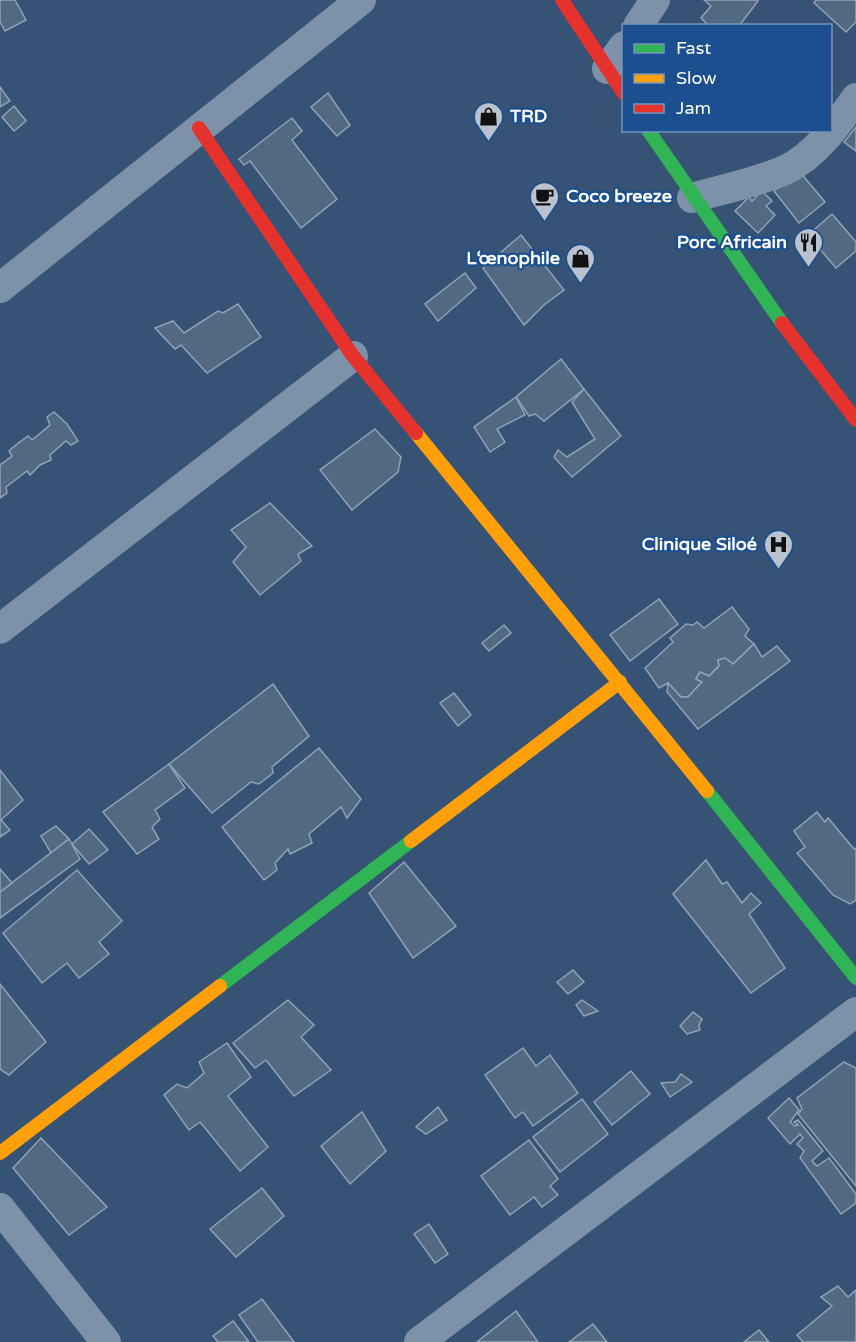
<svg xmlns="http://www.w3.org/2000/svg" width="856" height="1342" font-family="'Varela Round',sans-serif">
  <rect width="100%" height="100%" fill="#365274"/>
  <g fill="#526984" stroke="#92a2b6" stroke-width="1.5">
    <path d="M 0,0 L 15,0 L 26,20 L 5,31 L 0,22 Z"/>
    <path d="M 704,0 L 758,0 L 758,1 L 739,26 L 709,26 L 701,18 L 711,6 Z"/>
    <path d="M 816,0 L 856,0 L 856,22 L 846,32 L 814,3 Z"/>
    <path d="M 0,87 L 10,101 L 0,107 Z"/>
    <path d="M 328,93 L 350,125 L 337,136 L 311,107 Z"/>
    <path d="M 14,106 L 26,121 L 14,131 L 2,117 Z"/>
    <path d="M 292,118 L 302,131 L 292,140 L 337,199 L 301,228 L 250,161 L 244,165 L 239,159 Z"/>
    <path d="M 856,127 L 856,151 L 844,142 Z"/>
    <path d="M 799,171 L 825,202 L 799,223 L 774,191 Z"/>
    <path d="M 762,191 L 772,201 L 766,206 L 775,215 L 758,233 L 735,211 L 749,197 L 752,201 Z"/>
    <path d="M 832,214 L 856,242 L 856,251 L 836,268 L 808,235 Z"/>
    <path d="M 521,235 L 564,290 L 544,305 L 524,325 L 483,268 Z"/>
    <path d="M 465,273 L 476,288 L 438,321 L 425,304 Z"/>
    <path d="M 238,304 L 261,337 L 207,373 L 181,345 L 175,349 L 155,328 L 173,321 L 184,333 L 218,311 L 223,313 Z"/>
    <path d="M 561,359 L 584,389 L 544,421 L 535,414 L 529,416 L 516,397 Z"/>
    <path d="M 584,389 L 621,436 L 572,477 L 554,457 L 558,450 L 567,457 L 595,439 L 572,402 Z"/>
    <path d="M 516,397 L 525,415 L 497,429 L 505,442 L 490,452 L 474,427 Z"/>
    <path d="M 54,412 L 67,424 L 78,441 L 71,445 L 66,441 L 50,455 L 51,460 L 40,465 L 30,475 L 27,471 L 6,487 L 7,493 L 0,498 L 0,465 L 12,456 L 9,451 L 17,444 L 28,436 L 32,440 L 50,425 L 47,417 Z"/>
    <path d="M 375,429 L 401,457 L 398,472 L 352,510 L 320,470 Z"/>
    <path d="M 270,503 L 312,546 L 298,554 L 301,561 L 260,595 L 233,562 L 246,547 L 231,530 Z"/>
    <path d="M 659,599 L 678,624 L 630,661 L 610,635 Z"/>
    <path d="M 732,607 L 749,629 L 745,636 L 754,644 L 733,664 L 725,658 L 718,660 L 719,666 L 709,676 L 700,672 L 696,679 L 702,682 L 688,697 L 681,697 L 668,683 L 659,688 L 645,668 L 673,642 L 670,638 L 686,624 L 693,625 L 697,622 L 704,628 Z"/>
    <path d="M 504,625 L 511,633 L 489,651 L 482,643 Z"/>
    <path d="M 754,644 L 762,657 L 777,646 L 790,661 L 698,729 L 667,692 L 668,683 L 681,697 L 688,697 L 702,682 L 696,679 L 700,672 L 709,676 L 719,666 L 718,660 L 725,658 L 733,664 Z"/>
    <path d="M 273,684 L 309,736 L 272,767 L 273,773 L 259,784 L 251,782 L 212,813 L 169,764 Z"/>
    <path d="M 454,693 L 471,715 L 458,726 L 440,703 Z"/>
    <path d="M 319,748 L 361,799 L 347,818 L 341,807 L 309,834 L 312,843 L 290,854 L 288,849 L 275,863 L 277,870 L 264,880 L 222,827 Z"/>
    <path d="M 169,764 L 185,788 L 155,810 L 160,819 L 152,827 L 159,839 L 137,854 L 103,812 Z"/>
    <path d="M 0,770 L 23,800 L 1,820 L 10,830 L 0,837 Z"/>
    <path d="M 817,812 L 825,822 L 828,818 L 854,849 L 856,848 L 856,900 L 850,904 L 833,895 L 797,853 L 805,847 L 794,831 Z"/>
    <path d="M 56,826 L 69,839 L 51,853 L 41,836 Z"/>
    <path d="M 89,829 L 108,850 L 89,864 L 72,844 Z"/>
    <path d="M 69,839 L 80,859 L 0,918 L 0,892 Z"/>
    <path d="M 706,860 L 722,884 L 727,882 L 742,903 L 751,893 L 761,903 L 749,914 L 785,968 L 751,993 L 673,894 Z"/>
    <path d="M 404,862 L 456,926 L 413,958 L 369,893 Z"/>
    <path d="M 0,869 L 12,883 L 0,892 Z"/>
    <path d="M 77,870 L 122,921 L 99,942 L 109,954 L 79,978 L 67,963 L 42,983 L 3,933 Z"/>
    <path d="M 573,970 L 584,982 L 568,994 L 557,982 Z"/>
    <path d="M 0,984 L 46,1042 L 9,1075 L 0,1069 Z"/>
    <path d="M 288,1000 L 314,1025 L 301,1037 L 331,1070 L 294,1096 L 266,1060 L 255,1068 L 233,1043 Z"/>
    <path d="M 582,1000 L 598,1011 L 584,1016 L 576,1005 Z"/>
    <path d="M 693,1012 L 702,1019 L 699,1025 L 700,1030 L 687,1034 L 680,1026 Z"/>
    <path d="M 227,1043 L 251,1077 L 228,1096 L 268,1147 L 240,1171 L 200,1122 L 189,1130 L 164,1095 L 177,1084 L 187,1088 L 204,1073 L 199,1062 Z"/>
    <path d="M 523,1048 L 536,1066 L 550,1055 L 578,1093 L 533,1126 L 523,1112 L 515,1118 L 485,1075 Z"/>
    <path d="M 844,1062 L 856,1068 L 856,1186 L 798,1114 L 802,1109 L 797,1098 Z"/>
    <path d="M 631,1071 L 650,1094 L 612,1125 L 594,1102 Z"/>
    <path d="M 681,1074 L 692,1082 L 670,1097 L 661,1083 L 675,1082 Z"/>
    <path d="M 789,1098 L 799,1110 L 790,1122 L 795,1126 L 798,1125 L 794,1122 L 798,1120 L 823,1151 L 812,1161 L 817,1166 L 829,1158 L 856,1194 L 856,1203 L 841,1214 L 800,1158 L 804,1151 L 797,1144 L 803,1138 L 800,1134 L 790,1144 L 768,1118 Z"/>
    <path d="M 582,1099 L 608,1134 L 560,1172 L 533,1137 Z"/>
    <path d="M 438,1107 L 447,1120 L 426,1134 L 416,1127 Z"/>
    <path d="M 362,1112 L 386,1151 L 350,1184 L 321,1146 Z"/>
    <path d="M 41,1138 L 107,1207 L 69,1235 L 13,1168 Z"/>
    <path d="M 529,1140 L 558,1179 L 550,1186 L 558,1195 L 542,1207 L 534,1197 L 510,1215 L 481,1176 Z"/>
    <path d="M 262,1188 L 284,1216 L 236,1257 L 210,1229 Z"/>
    <path d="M 429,1224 L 448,1254 L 435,1263 L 414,1234 Z"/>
    <path d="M 838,1286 L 848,1297 L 856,1290 L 856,1342 L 803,1342 L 797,1335 L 832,1306 L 821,1297 Z"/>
    <path d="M 262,1299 L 294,1342 L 258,1342 L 239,1315 Z"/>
    <path d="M 516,1311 L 538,1342 L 477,1342 Z"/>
    <path d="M 233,1321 L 249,1342 L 218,1342 L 213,1336 Z"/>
    <path d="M 593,1324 L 607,1342 L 569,1342 Z"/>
    <path d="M 759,1330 L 769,1342 L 744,1342 Z"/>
  </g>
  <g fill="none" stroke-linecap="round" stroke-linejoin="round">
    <g stroke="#7d92a8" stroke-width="30">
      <path d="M 638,26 L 655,0"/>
      <path d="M 607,69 L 624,46"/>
      <path d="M 692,198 C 723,189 756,183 785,170 C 815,156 838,124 856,98"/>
      <path d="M 0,288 L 361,0"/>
      <path d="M 0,629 L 353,356"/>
      <path d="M 0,1208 L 106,1342"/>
      <path d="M 419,1342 L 856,1012"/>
    </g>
    <g stroke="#30b455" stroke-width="14">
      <path d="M 648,130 L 782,323"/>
      <path d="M 707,791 L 856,978"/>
      <path d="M 220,986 L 411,841"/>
    </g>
    <g stroke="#ff9f0a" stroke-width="14">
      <path d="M 416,433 L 707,791"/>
      <path d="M 411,841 L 620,682"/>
      <path d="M 0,1153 L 220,986"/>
    </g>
    <g stroke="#e5322d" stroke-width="14">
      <path d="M 562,0 L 624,94"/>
      <path d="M 199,128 L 353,356 L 416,433"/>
      <path d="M 782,323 L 856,420"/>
    </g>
  </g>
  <defs>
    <symbol id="shop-pin" viewBox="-11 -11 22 30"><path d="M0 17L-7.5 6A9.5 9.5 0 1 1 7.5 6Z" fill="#b9c2ce" stroke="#1b4f8f"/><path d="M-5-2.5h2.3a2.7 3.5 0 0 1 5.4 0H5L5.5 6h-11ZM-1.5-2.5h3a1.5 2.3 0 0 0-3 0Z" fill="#111"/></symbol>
    <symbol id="cafe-pin" viewBox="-11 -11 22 30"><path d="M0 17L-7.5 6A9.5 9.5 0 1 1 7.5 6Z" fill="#b9c2ce" stroke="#1b4f8f"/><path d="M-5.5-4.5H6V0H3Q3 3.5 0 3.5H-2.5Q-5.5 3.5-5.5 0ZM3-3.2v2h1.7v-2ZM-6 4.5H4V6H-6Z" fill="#111"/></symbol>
    <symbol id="restaurant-pin" viewBox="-11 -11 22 30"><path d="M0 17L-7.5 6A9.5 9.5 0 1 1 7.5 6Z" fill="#b9c2ce" stroke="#1b4f8f"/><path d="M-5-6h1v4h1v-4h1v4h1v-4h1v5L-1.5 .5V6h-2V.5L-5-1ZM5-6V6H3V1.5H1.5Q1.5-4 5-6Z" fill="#111"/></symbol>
    <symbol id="hospital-pin" viewBox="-11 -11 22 30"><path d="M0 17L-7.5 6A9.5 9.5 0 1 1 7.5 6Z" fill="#b9c2ce" stroke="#1b4f8f"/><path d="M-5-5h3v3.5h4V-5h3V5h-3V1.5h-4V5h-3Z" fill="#111"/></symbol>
  </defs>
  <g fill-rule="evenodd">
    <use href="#shop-pin" x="472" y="100" width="33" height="45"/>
    <use href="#cafe-pin" x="528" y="180" width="33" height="45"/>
    <use href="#restaurant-pin" x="792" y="226" width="33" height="45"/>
    <use href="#shop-pin" x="564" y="242" width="33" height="45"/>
    <use href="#hospital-pin" x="762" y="528" width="33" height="45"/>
  </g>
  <g text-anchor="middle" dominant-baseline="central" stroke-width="4.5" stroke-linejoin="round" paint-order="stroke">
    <g font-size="18" font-weight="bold" fill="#fff" stroke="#1b4f8f" text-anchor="end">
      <text x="510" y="116" text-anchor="start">TRD</text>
      <text x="566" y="196" text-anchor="start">Coco breeze</text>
      <text x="787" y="242">Porc Africain</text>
      <text x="560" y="258">L‘œnophile</text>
      <text x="757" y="544">Clinique Siloé</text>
    </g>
  </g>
  <rect x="622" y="24" width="210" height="108" fill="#1b4f8f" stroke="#7695bc" stroke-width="1.5"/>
  <rect x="634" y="44" width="30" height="9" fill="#30b455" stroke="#7695bc" stroke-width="1.5"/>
  <text x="676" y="54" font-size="18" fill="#ffffff">Fast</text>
  <rect x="634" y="74" width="30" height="9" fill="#ff9f0a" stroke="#7695bc" stroke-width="1.5"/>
  <text x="676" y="84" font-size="18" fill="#ffffff">Slow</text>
  <rect x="634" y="104" width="30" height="9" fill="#e5322d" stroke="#7695bc" stroke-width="1.5"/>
  <text x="676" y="114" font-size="18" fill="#ffffff">Jam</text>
</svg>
